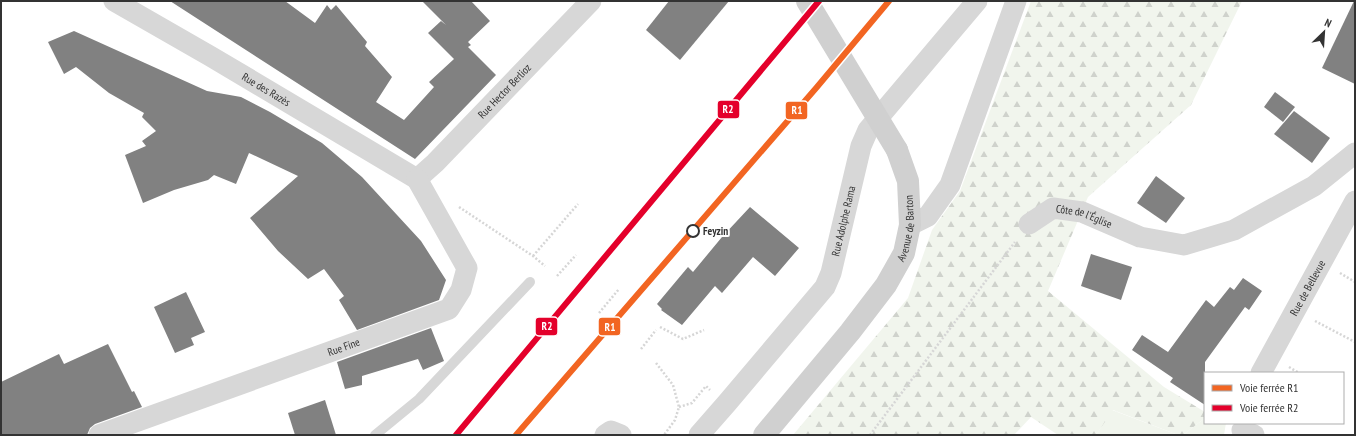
<svg xmlns="http://www.w3.org/2000/svg" width="1356" height="436" font-family="'PT Sans Narrow',sans-serif">
  <defs>
    <pattern id="forest-firs" width="22" height="20" patternUnits="userSpaceOnUse"><rect width="22" height="20" fill="#f1f5ed"/><path d="M5 1l3.5 6h-7zM16 11l3.5 6h-7z" fill="#cfd2cc"/></pattern>
  </defs>
  <rect width="100%" height="100%" fill="#fff"/>
  <g fill="#f1f5ed">
    <path d="M 1112,410 L 1178,435 L 1096,435 Z"/>
    <path d="M 1205,418 L 1205,423 L 1226,423 L 1224,435 L 1183,435 Z"/>
  </g>
  <path fill="url(#forest-firs)" d="M 1031,1 L 1242,1 L 1191,105 L 1088,197 L 1048,291 L 1164,387 L 1205,412 L 1205,418 L 1183,435 L 1178,435 L 1113,410 L 1096,435 L 1058,435 L 1031,417 L 1014,435 L 793,435 L 908,298 L 932,230 L 960,191 Z"/>
  <g fill="#818181">
    <path d="M 170,1 L 285,1 L 315,23 L 327,5 L 331,10 L 336,5 L 367,42 L 365,46 L 392,77 L 376,102 L 404,120 L 434,87 L 429,82 L 454,59 L 428,33 L 441,21 L 446,25 L 422,1 L 471,1 L 490,21 L 468,42 L 471,45 L 468,47 L 496,75 L 415,159 Z"/>
    <path d="M 669,1 L 729,1 L 680,60 L 646,30 Z"/>
    <path d="M 1354,1 L 1355,1 L 1355,84 L 1322,68 Z"/>
    <path d="M 74,31 L 207,91 L 241,97 L 270,112 L 322,143 L 362,177 L 421,241 L 446,280 L 439,300 L 357,330 L 339,300 L 344,296 L 324,269 L 308,279 L 278,251 L 250,218 L 298,176 L 249,153 L 236,184 L 214,175 L 208,180 L 174,190 L 143,203 L 125,155 L 146,146 L 142,141 L 156,131 L 142,117 L 144,113 L 109,93 L 76,67 L 64,74 L 48,42 Z"/>
    <path d="M 1275,92 L 1295,107 L 1283,122 L 1264,107 Z"/>
    <path d="M 1294,111 L 1330,138 L 1312,163 L 1274,134 Z"/>
    <path d="M 1156,176 L 1185,198 L 1166,223 L 1137,203 Z"/>
    <path d="M 750,207 L 799,248 L 775,276 L 753,257 L 722,293 L 715,286 L 682,325 L 661,310 L 662,309 L 657,304 L 688,267 L 693,272 L 722,237 Z"/>
    <path d="M 1091,254 L 1132,267 L 1121,300 L 1081,286 Z"/>
    <path d="M 1243,278 L 1262,291 L 1249,310 L 1245,307 L 1205,362 L 1205,405 L 1170,382 L 1173,378 L 1132,350 L 1142,335 L 1168,352 L 1206,300 L 1214,307 L 1230,287 L 1234,290 Z"/>
    <path d="M 186,292 L 205,332 L 191,338 L 194,345 L 175,353 L 154,307 Z"/>
    <path d="M 431,328 L 444,361 L 423,370 L 418,359 L 362,376 L 362,385 L 345,389 L 337,362 Z"/>
    <path d="M 108,344 L 132,392 L 134,391 L 142,407 L 95,424 L 90,428 L 87,435 L 1,435 L 1,382 L 59,354 L 64,364 Z"/>
    <path d="M 325,400 L 336,435 L 295,435 L 288,413 Z"/>
  </g>
  <g fill="none" stroke-linecap="round" stroke-linejoin="round">
    <g stroke="#d6d6d6" stroke-width="2.5" stroke-dasharray="2 2" stroke-linecap="butt">
      <path d="M 459,207 L 533,256 L 545,266"/>
      <path d="M 533,256 L 578,204"/>
      <path d="M 1340,273 L 1355,282"/>
      <path d="M 557,276 L 576,255"/>
      <path d="M 599,313 L 619,289"/>
      <path d="M 1315,321 L 1355,342"/>
      <path d="M 660,327 L 683,339 L 704,330"/>
      <path d="M 641,349 L 656,330"/>
      <path d="M 656,363 L 673,385 L 679,407 L 675,420 L 664,435"/>
      <path d="M 1289,367 L 1299,373"/>
      <path d="M 679,407 L 692,403 L 706,386 L 710,390"/>
      <path d="M 870,435 L 1015,242"/>
    </g>
    <path stroke="#d7d7d7" stroke-width="10" d="M 375,435 L 419,399 L 530,282"/>
    <g stroke="#d7d7d7" stroke-width="21">
      <path id="s1" d="M 114,1 L 210,56 L 417,179"/>
      <path id="s2" d="M 417,179 L 435,163 L 591,1"/>
      <path id="s3" d="M 1029,224 L 1053,208 L 1082,212 L 1140,237 L 1184,245 L 1234,230 L 1314,186 L 1355,153"/>
      <path d="M 910,225 L 928,216 L 950,185 L 1016,1"/>
      <path id="s4" d="M 1261,373 L 1355,201"/>
      <path d="M 1242,430 L 1254,435"/>
      <path id="s5" d="M 99,435 L 449,309 L 461,290 L 467,268 L 417,179"/>
      <path d="M 605,435 L 611,431 L 621,435"/>
      <path id="s6" d="M 699,435 L 727,403 L 825,287 L 831,273 L 861,146 L 868,130 L 977,1"/>
    </g>
    <path stroke="#d0d0d0" stroke-width="22" id="s7" d="M 764,435 L 850,332 L 886,285 L 904,253 L 910,225 L 908,181 L 897,150"/>
    <path stroke="#d0d0d0" stroke-width="22" d="M 807,1 L 897,150"/>
    <defs>
      <path id="rail-1" d="M 516,435 L 817,87 L 889,1"/>
      <path id="rail-2" d="M 456,435 L 819,1"/>
    </defs>
    <use href="#rail-1" stroke="#fff" stroke-width="9"/>
    <use href="#rail-2" stroke="#fff" stroke-width="9"/>
    <use href="#rail-1" stroke="#f26522" stroke-width="6"/>
    <use href="#rail-2" stroke="#e4002b" stroke-width="6"/>
  </g>
  <circle fill="#fff" stroke="#333" stroke-width="2" cx="693" cy="231" r="6"/>
  <g text-anchor="middle" dominant-baseline="central" stroke-width="4" stroke-linejoin="round" paint-order="stroke">
    <g font-size="11" fill="#333" stroke="#fff">
      <text stroke="none"><textPath href="#s1" startOffset="176">Rue des Razès</textPath></text>
      <text stroke="none"><textPath href="#s2" startOffset="124">Rue Hector Berlioz</textPath></text>
      <text stroke="none"><textPath href="#s3" startOffset="61">Côte de l'Église</textPath></text>
      <text stroke="none"><textPath href="#s6" startOffset="263">Rue Adolphe Rama</textPath></text>
      <text stroke="none"><textPath href="#s7" startOffset="255">Avenue de Barton</textPath></text>
      <text stroke="none"><textPath href="#s4" startOffset="97">Rue de Bellevue</textPath></text>
      <text stroke="none"><textPath href="#s5" startOffset="260">Rue Fine</textPath></text>
    </g>
    <g font-size="11" font-weight="bold" fill="#333" stroke="#fff" text-anchor="start">
      <text x="703" y="231">Feyzin</text>
    </g>
  </g>
  <g stroke="#fff" stroke-width="1.5">
    <rect x="717" y="100" width="23" height="19" rx="4" fill="#e4002b"/>
    <rect x="785" y="101" width="23" height="19" rx="4" fill="#f26522"/>
    <rect x="535" y="317" width="23" height="19" rx="4" fill="#e4002b"/>
    <rect x="598" y="317" width="23" height="19" rx="4" fill="#f26522"/>
  </g>
  <g font-size="11" text-anchor="middle" font-weight="bold" fill="#fff">
    <text x="728" y="113">R2</text>
    <text x="797" y="114">R1</text>
    <text x="547" y="330">R2</text>
    <text x="610" y="331">R1</text>
  </g>
  <rect width="1356" height="436" fill="none" stroke="#333333" stroke-width="4"/>
  <rect x="1204" y="372" width="140" height="52" fill="#ffffff" stroke="#adadad"/>
  <rect x="1212" y="385" width="20" height="6" fill="#f26522" stroke="#adadad"/>
  <text x="1240" y="392" font-size="12" fill="#333333">Voie ferrée R1</text>
  <rect x="1212" y="405" width="20" height="6" fill="#e4002b" stroke="#adadad"/>
  <text x="1240" y="412" font-size="12" fill="#333333">Voie ferrée R2</text>
  <g transform="translate(1324 32) rotate(25)" stroke="#ffffff" stroke-width="3" paint-order="stroke">
  <path d="M0-3L7 15L0 10L-7 15Z" fill="#333333"/>
  <text y="-6" font-size="11" font-weight="bold" text-anchor="middle" fill="#333333">N</text>
  </g>
</svg>
